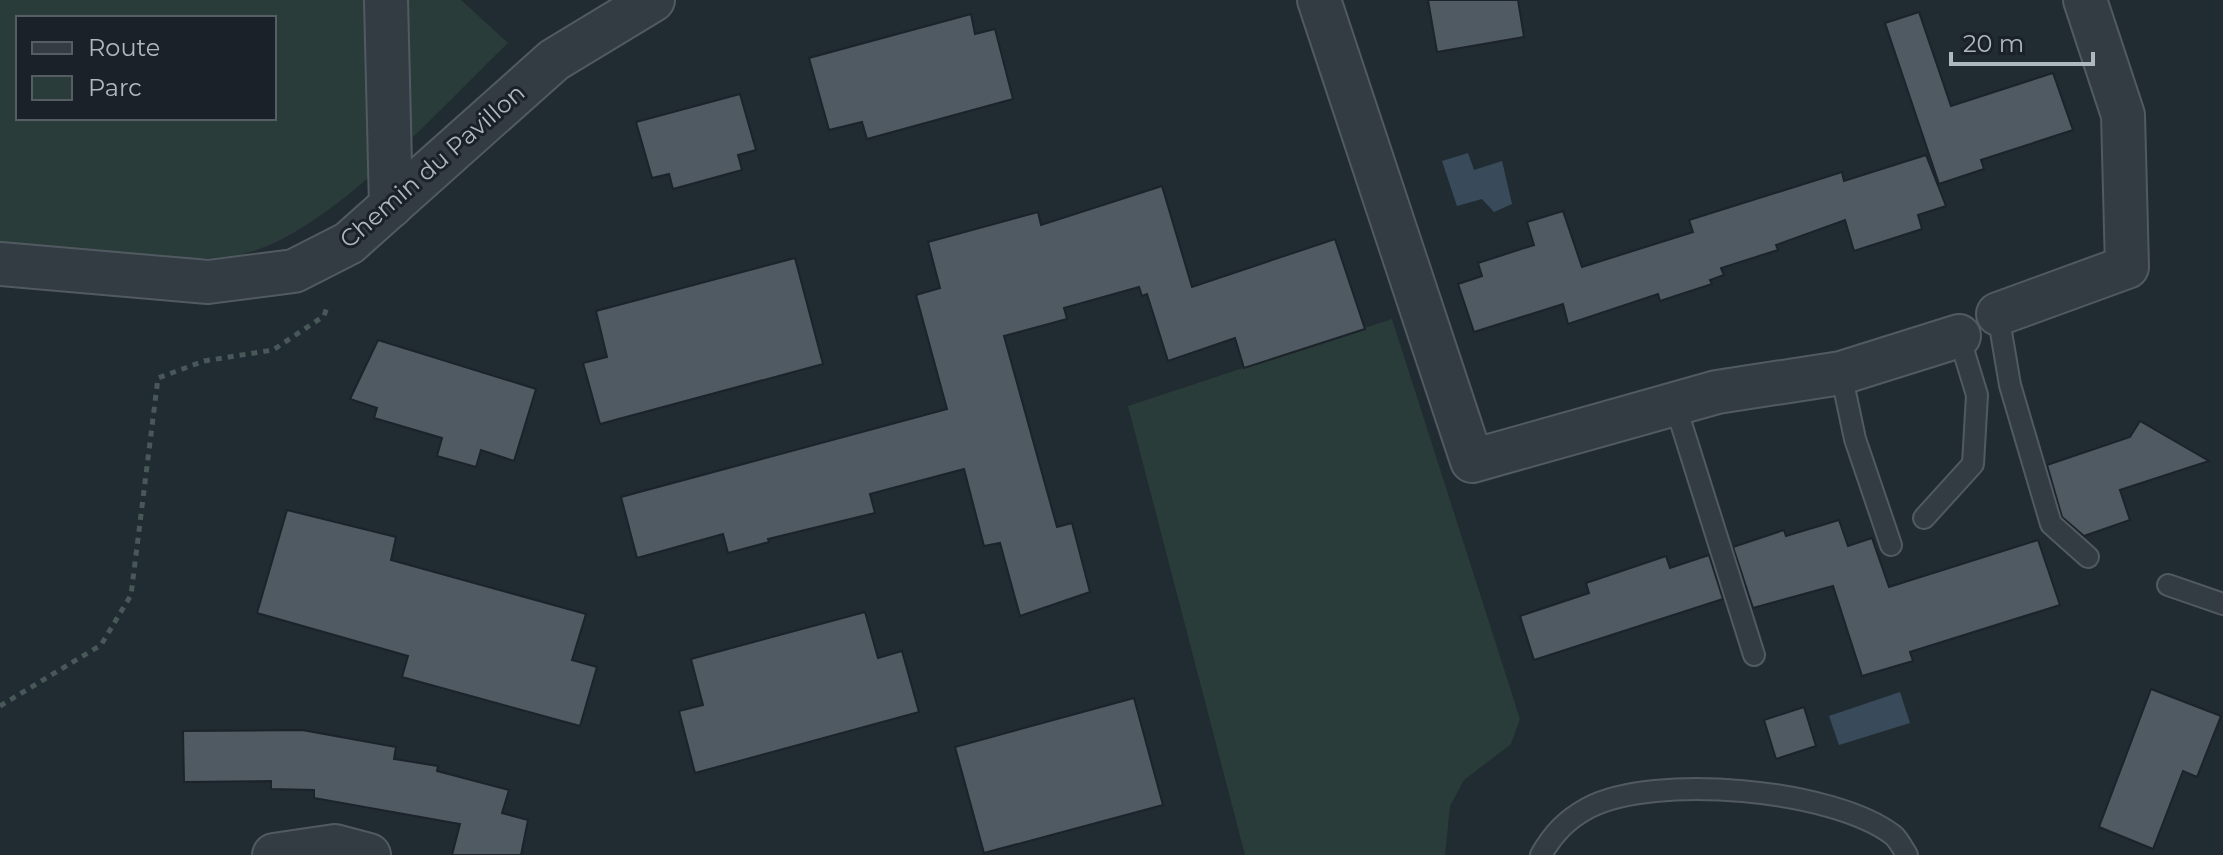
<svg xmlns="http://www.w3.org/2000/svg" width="2223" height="855" font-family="Montserrat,sans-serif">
  <rect width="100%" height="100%" fill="#212b32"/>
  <g fill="#2a3c39" fill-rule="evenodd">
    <path d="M 0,0 L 461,0 L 508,43 C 442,106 335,228 250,252 C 189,269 66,248 0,242 ZM 18,18 L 274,18 L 274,118 L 18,118 Z"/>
    <path d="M 1392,319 L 1520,719 L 1511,744 L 1464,780 L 1450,806 L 1445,855 L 1245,855 L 1128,406 Z"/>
  </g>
  <g fill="#394b5a">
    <path d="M 1468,153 L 1474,170 L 1502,161 L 1512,204 L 1494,212 L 1482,199 L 1457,206 L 1442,161 Z"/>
    <path d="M 1900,692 L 1910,723 L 1839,745 L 1829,716 Z"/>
  </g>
  <g fill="#4f5a63" stroke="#1c232a" stroke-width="2">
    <path d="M 1428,0 L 1518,0 L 1524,37 L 1437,52 Z"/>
    <path d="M 1919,12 L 1951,106 L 2053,73 L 2073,130 L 1981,160 L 1984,169 L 1939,184 L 1885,23 Z"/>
    <path d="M 971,14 L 975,34 L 995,29 L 1013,99 L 867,139 L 862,122 L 829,130 L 809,58 Z"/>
    <path d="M 740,94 L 756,150 L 738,155 L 742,170 L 673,189 L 669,174 L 652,178 L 636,122 Z"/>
    <path d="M 1926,155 L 1946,206 L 1918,215 L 1922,229 L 1854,251 L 1845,220 L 1776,245 L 1778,250 L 1721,268 L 1724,275 L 1710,280 L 1712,284 L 1660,301 L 1658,294 L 1568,324 L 1563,304 L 1474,332 L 1458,284 L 1482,276 L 1478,263 L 1534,245 L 1527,222 L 1563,211 L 1582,267 L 1693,232 L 1689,220 L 1842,172 L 1844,181 Z"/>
    <path d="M 1162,186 L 1192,287 L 1335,239 L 1365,329 L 1244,368 L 1235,338 L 1168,361 L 1147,294 L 1142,296 L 1139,287 L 1064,308 L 1067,319 L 1004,336 L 1057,527 L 1072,523 L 1090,592 L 1020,616 L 1000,543 L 984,546 L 964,469 L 870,494 L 875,513 L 768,539 L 769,542 L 728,553 L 723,534 L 637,558 L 621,497 L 947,409 L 916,295 L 940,288 L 928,242 L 1038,212 L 1041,225 Z"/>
    <path d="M 795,258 L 823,364 L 600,424 L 583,363 L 607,357 L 596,311 Z"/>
    <path d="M 378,340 L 536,389 L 514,461 L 481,450 L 476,467 L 437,456 L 442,438 L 374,418 L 377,408 L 350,399 Z"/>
    <path d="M 2140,421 L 2209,461 L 2120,490 L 2130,520 L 2084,536 L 2062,517 L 2047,465 L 2130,437 Z"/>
    <path d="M 287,510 L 396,537 L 391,560 L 586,614 L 572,660 L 597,667 L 580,726 L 402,677 L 408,656 L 257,613 Z"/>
    <path d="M 1839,520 L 1848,546 L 1872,538 L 1889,587 L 2038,540 L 2060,605 L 1910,652 L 1913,661 L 1862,676 L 1833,586 L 1753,608 L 1733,547 L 1784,530 L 1786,536 Z"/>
    <path d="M 1709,555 L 1723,599 L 1534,660 L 1520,616 L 1589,593 L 1586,583 L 1666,556 L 1670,568 Z"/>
    <path d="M 865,612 L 878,658 L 902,651 L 919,712 L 695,773 L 679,711 L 703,705 L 691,659 Z"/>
    <path d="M 2151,689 L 2221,716 L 2197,777 L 2183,771 L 2153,849 L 2099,827 Z"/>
    <path d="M 1134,698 L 1163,805 L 984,853 L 955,747 Z"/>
    <path d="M 1804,707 L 1816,746 L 1776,759 L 1764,720 Z"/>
    <path d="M 302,730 L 396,747 L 394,759 L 438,766 L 437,771 L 509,790 L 502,813 L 528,820 L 521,855 L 452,855 L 460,824 L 314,798 L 314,790 L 271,789 L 271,781 L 184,782 L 183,731 Z"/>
  </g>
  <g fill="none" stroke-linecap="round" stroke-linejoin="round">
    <defs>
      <g id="service">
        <path d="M 1998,314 L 2010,385 L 2051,524 L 2088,557"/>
        <path d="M 1841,373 L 1855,439 L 1891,545"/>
        <path d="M 1675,404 L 1754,655"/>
        <path d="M 1924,518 L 1973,464 L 1977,395 L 1959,336"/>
        <path d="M 2168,585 L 2223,604"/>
        <path d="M 1541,855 C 1553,834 1566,820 1588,808 C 1654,773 1833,789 1893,835 C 1899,840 1903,849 1907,855"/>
      </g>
      <g id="minor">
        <path d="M 386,0 L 391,206"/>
        <path d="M 1319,0 L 1472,461 L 1717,392 L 1841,373 L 1959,336"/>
        <path d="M 0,264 L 208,282 L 294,271 L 349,243 L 554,60 L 653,0"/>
        <path d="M 1998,314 L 2127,267 L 2123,115 L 2085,0"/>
        <path d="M 274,855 L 335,846 L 369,855"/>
      </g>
    </defs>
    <use href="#service" stroke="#525a61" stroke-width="24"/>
    <use href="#minor" stroke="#525a61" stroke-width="46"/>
    <path stroke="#485757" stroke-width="5" stroke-dasharray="6 6" stroke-linecap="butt" d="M 0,706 L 101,645 L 131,595 L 158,378 L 204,361 L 273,350 L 324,316 L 328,304"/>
    <use href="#service" stroke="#343c43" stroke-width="20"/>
    <use href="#minor" stroke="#343c43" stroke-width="42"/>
  </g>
  <g text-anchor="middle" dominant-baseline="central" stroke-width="6" stroke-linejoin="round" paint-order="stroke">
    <g font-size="24" fill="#afb8c0" stroke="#1a2128">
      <text transform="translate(432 166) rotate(-41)">Chemin du Pavillon</text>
    </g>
  </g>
  <rect x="16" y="16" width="260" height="104" fill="#1a2128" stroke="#565d65" stroke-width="2"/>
  <rect x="32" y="42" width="40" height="12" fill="#343c43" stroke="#565d65" stroke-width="2"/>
  <text x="88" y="56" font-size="24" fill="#afb8c0">Route</text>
  <rect x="32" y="76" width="40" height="24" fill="#2a3c39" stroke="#565d65" stroke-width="2"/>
  <text x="88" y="96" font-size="24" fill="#afb8c0">Parc</text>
  <path d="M1951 52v12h142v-12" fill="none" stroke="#afb8c0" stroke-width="4"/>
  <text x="1963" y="52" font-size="24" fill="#afb8c0" stroke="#1a2128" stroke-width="6" paint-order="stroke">20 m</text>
</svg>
